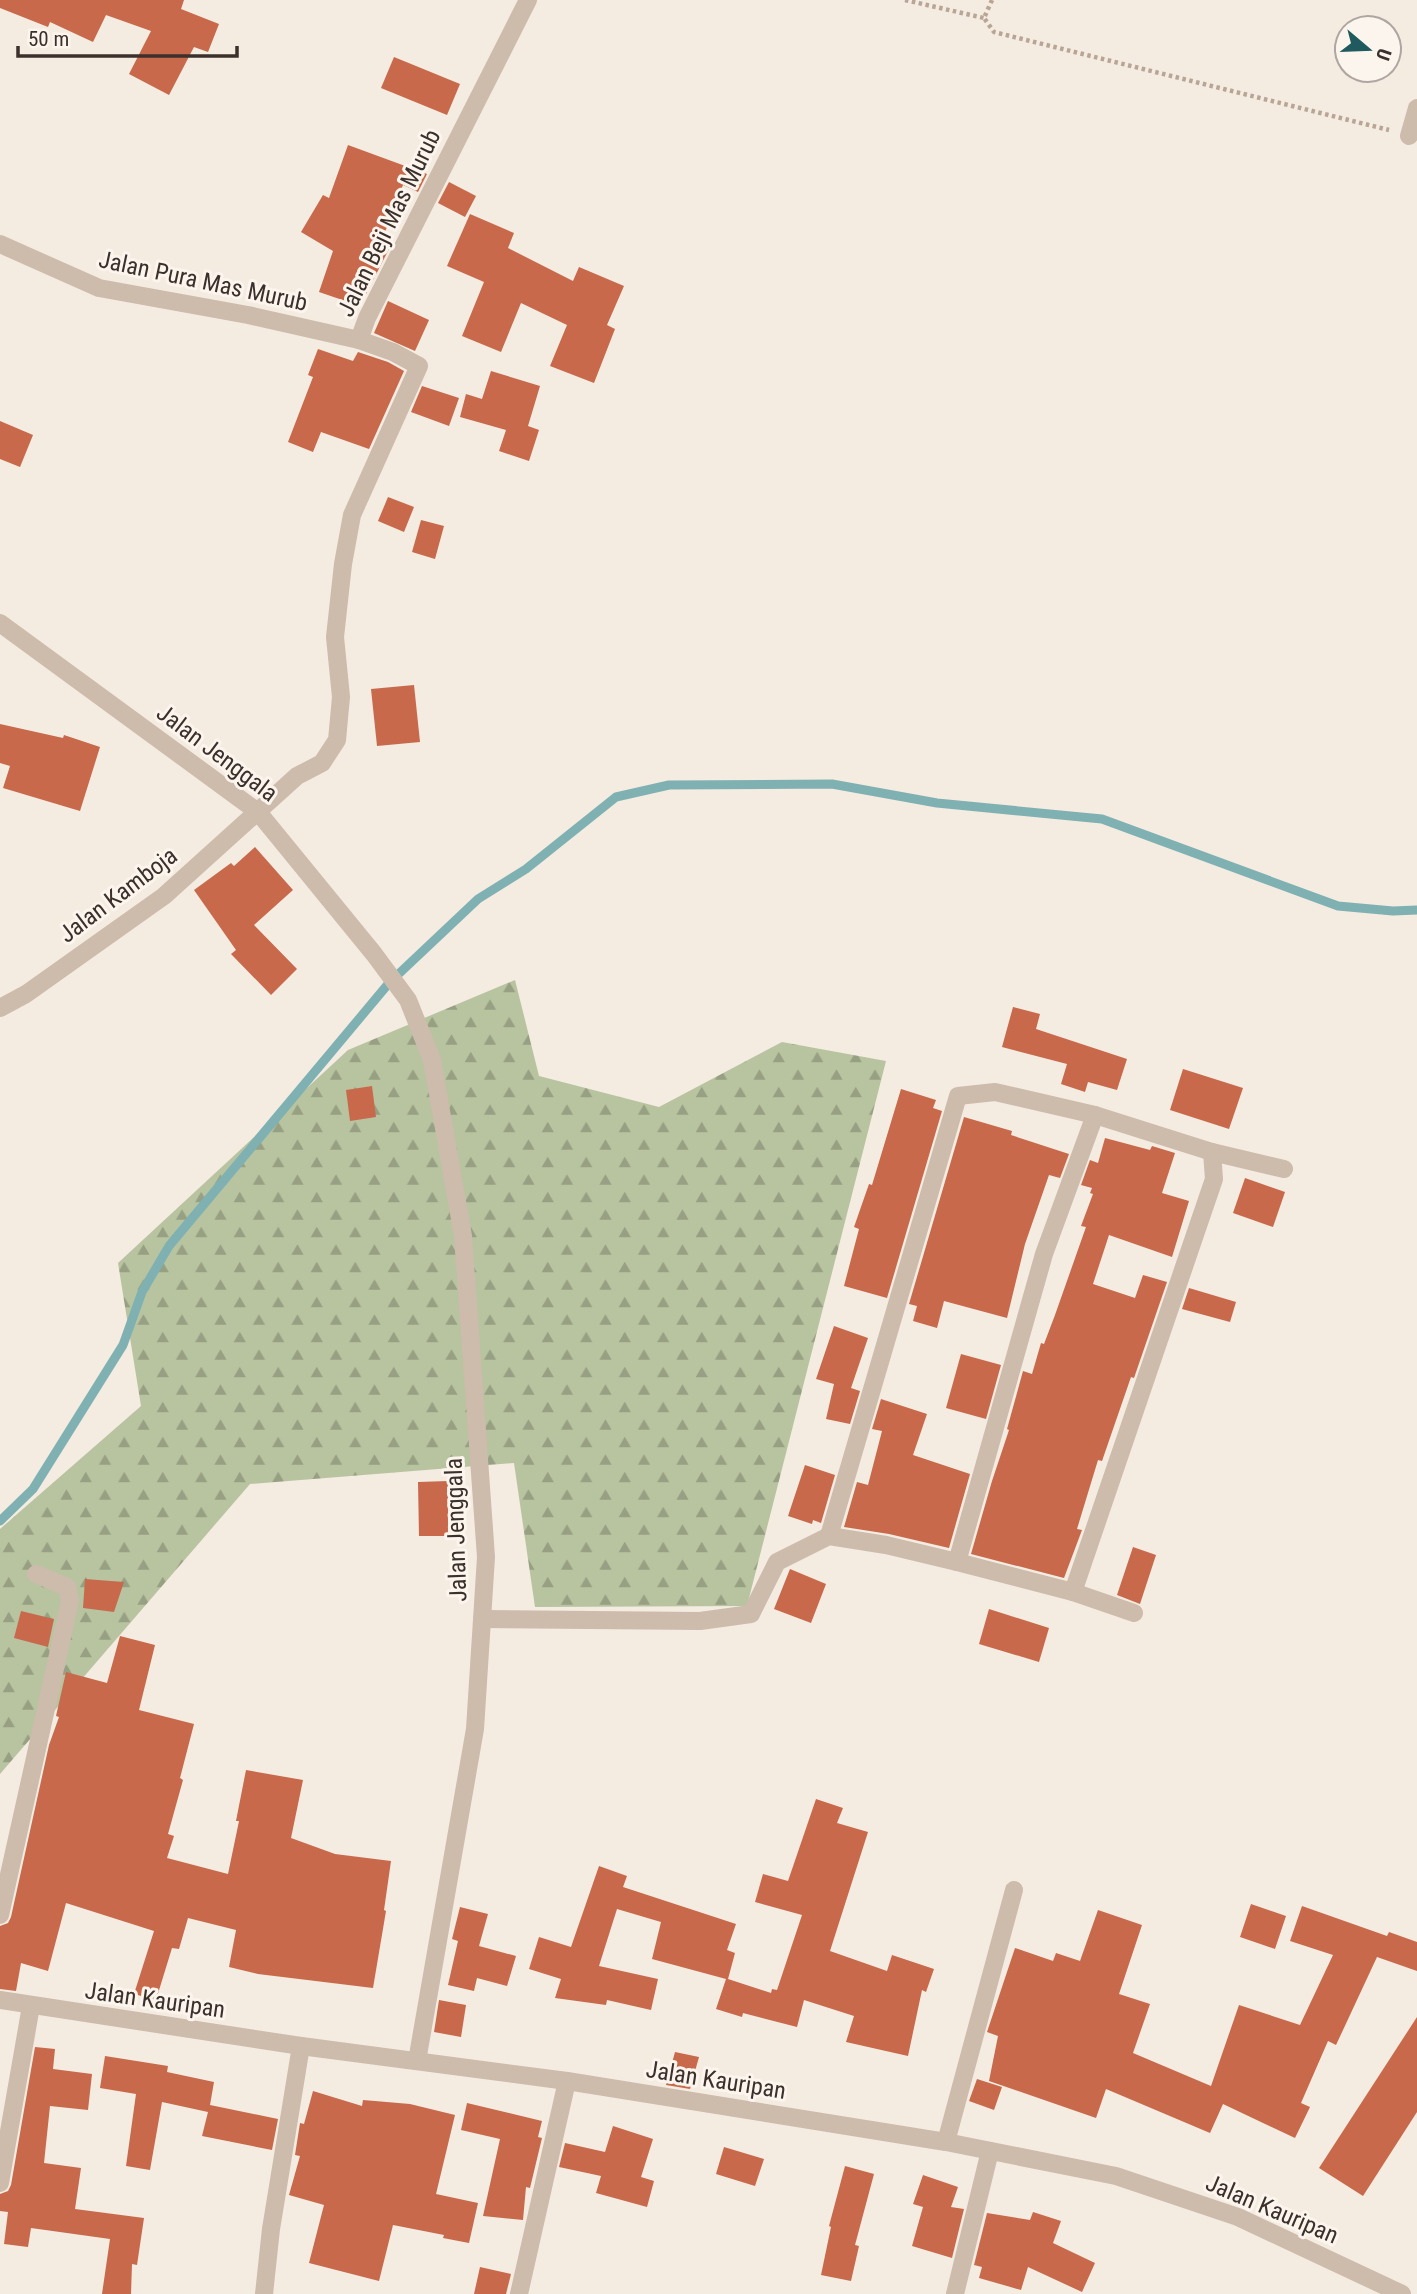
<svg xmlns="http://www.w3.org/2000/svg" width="1417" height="2294" font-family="'Roboto Condensed',sans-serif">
  <defs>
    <pattern id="forest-firs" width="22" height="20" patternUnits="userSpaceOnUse" patternTransform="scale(1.75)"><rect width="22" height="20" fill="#b8c4a0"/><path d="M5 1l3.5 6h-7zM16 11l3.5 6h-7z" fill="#97a083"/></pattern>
  </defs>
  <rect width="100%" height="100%" fill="#f4ebe1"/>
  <path fill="url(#forest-firs)" d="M 515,980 L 539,1076 L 659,1107 L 782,1042 L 886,1061 L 747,1606 L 535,1607 L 514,1463 L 250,1484 L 0,1774 L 0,1529 L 141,1406 L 118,1263 L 348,1050 Z"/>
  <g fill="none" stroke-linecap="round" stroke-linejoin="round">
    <path stroke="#7fb0b2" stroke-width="9" d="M 0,1521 L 33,1489 L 123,1345 L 142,1292 L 169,1246 L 389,983 L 478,899 L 526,869 L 616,797 L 669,785 L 832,784 L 937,803 L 1102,819 L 1338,906 L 1393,911 L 1417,910"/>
  </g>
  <g fill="#c8694b">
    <path d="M 0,0 L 184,0 L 181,9 L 219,24 L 208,52 L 194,47 L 169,95 L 129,74 L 151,31 L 106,15 L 93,42 L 50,22 L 48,27 L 0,8 Z"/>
    <path d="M 394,57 L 460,84 L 447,115 L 381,88 Z"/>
    <path d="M 348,145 L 427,174 L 418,192 L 403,185 L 382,240 L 391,245 L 360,306 L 319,292 L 333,251 L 301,232 L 323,195 L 329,198 Z"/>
    <path d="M 449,182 L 476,196 L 465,217 L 438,203 Z"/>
    <path d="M 470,214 L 514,233 L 508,248 L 573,281 L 579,267 L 624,286 L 607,325 L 615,329 L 594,383 L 550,366 L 567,325 L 521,303 L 501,352 L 462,336 L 484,282 L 447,266 Z"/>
    <path d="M 388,301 L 429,320 L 415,351 L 374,333 Z"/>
    <path d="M 318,349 L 353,361 L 358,352 L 388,362 L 404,371 L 369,449 L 321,432 L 313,452 L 288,442 L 313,377 L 308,375 Z"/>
    <path d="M 491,371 L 540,386 L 528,426 L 539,430 L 529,461 L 499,451 L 506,430 L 460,417 L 466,394 L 482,399 Z"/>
    <path d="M 422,386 L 459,398 L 449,426 L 411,412 Z"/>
    <path d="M 0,421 L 33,435 L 20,467 L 0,459 Z"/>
    <path d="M 388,497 L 414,507 L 404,532 L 378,521 Z"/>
    <path d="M 421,520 L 444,526 L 435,559 L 412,552 Z"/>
    <path d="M 414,685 L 420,742 L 377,746 L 371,689 Z"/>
    <path d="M 0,724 L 63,738 L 64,735 L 100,747 L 80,811 L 3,788 L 10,766 L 0,763 Z"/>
    <path d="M 255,847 L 293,890 L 254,925 L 297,969 L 271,995 L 231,954 L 236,950 L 194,890 L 231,863 L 234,866 Z"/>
    <path d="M 1013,1007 L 1040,1014 L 1036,1029 L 1127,1059 L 1117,1090 L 1088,1082 L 1085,1092 L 1061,1084 L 1067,1064 L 1002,1047 Z"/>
    <path d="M 1183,1069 L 1243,1088 L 1229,1129 L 1170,1110 Z"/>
    <path d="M 372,1086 L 376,1117 L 350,1121 L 346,1090 Z"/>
    <path d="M 901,1089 L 936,1100 L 933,1108 L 942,1111 L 887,1298 L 844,1286 L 859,1229 L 854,1227 L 869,1184 L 872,1185 Z"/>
    <path d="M 964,1117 L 1012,1131 L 1011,1135 L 1069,1154 L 1060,1178 L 1049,1175 L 1025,1244 L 1007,1318 L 944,1301 L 937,1328 L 913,1321 L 917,1306 L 909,1304 Z"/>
    <path d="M 1105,1138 L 1150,1150 L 1152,1146 L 1175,1153 L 1162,1193 L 1189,1201 L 1172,1257 L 1109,1235 L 1093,1284 L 1135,1298 L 1143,1275 L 1167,1282 L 1134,1378 L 1131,1377 L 1102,1461 L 1098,1460 L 1077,1529 L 1082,1530 L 1064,1578 L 971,1554 L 992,1481 L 1009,1430 L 1007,1429 L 1023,1371 L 1032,1374 L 1041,1343 L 1044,1344 L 1055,1315 L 1086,1227 L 1081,1226 L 1093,1194 L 1090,1193 L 1092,1188 L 1081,1185 L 1090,1160 L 1098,1163 Z"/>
    <path d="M 1245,1178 L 1285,1192 L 1273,1227 L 1233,1213 Z"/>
    <path d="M 1189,1288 L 1236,1302 L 1230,1322 L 1182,1309 Z"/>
    <path d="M 834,1326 L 868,1338 L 851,1388 L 860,1391 L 850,1424 L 826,1419 L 834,1384 L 816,1379 Z"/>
    <path d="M 961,1354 L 1001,1365 L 986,1419 L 946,1408 Z"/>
    <path d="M 881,1399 L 927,1414 L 913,1455 L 970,1474 L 949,1548 L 889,1534 L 844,1527 L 857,1482 L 868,1485 L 882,1431 L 872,1429 Z"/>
    <path d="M 805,1465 L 835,1475 L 821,1523 L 813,1520 L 812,1524 L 788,1516 Z"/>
    <path d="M 448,1481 L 448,1536 L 419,1536 L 418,1482 Z"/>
    <path d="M 1133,1547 L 1156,1555 L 1140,1604 L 1117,1595 Z"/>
    <path d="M 790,1569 L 826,1584 L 811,1623 L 774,1609 Z"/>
    <path d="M 85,1579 L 124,1582 L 114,1612 L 83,1608 Z"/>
    <path d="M 989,1609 L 1049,1628 L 1039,1662 L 979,1644 Z"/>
    <path d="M 21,1611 L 54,1619 L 48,1647 L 14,1638 Z"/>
    <path d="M 120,1636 L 155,1645 L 139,1710 L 194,1724 L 180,1778 L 183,1780 L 168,1834 L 174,1836 L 167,1858 L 228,1874 L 239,1821 L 236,1821 L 246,1770 L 303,1780 L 291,1838 L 335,1854 L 391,1861 L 384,1910 L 386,1911 L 373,1988 L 258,1974 L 229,1967 L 236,1930 L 188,1918 L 179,1949 L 172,1948 L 156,2000 L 134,1994 L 154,1931 L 66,1903 L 48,1971 L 21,1963 L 16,1991 L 0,1989 L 0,1926 L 8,1923 L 11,1917 L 49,1745 L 59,1717 L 56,1716 L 66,1672 L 107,1683 Z"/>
    <path d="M 816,1799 L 843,1808 L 837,1823 L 868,1832 L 830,1951 L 887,1971 L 892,1955 L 934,1969 L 926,1992 L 922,1990 L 908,2056 L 846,2042 L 854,2016 L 804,2000 L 797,2027 L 743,2013 L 742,2017 L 716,2009 L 726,1979 L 652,1959 L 661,1922 L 617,1909 L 599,1966 L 658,1979 L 651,2010 L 607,2000 L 606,2005 L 555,1998 L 561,1979 L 529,1969 L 539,1937 L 571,1947 L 599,1866 L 627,1876 L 623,1887 L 736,1924 L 727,1950 L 735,1953 L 728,1979 L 771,1993 L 772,1989 L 777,1990 L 802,1915 L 755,1902 L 763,1874 L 788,1881 Z"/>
    <path d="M 1251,1904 L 1286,1916 L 1275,1949 L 1240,1937 Z"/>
    <path d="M 1302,1906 L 1387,1936 L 1389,1932 L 1417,1942 L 1417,1971 L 1377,1957 L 1336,2045 L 1328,2041 L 1301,2103 L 1310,2107 L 1295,2138 L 1223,2104 L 1210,2133 L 1106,2089 L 1096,2118 L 989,2081 L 998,2036 L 987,2032 L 1015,1948 L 1053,1961 L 1056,1953 L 1080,1961 L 1098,1910 L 1142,1925 L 1119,1994 L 1150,2004 L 1133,2053 L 1211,2086 L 1239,2005 L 1300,2025 L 1333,1955 L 1290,1941 Z"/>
    <path d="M 460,1907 L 488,1914 L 479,1946 L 516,1956 L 507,1986 L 477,1978 L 474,1991 L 448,1985 L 458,1941 L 452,1939 Z"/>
    <path d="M 439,2000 L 466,2005 L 461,2037 L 434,2032 Z"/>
    <path d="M 1417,2017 L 1417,2112 L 1363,2196 L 1319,2168 Z"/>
    <path d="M 35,2047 L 55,2049 L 53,2069 L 92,2074 L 88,2110 L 50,2106 L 44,2163 L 81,2168 L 75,2209 L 144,2218 L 137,2265 L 132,2264 L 131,2294 L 102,2294 L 110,2239 L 31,2228 L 28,2247 L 4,2244 L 8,2212 L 0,2211 L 0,2194 L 8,2191 L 11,2185 Z"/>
    <path d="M 675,2052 L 699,2057 L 690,2089 L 666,2085 Z"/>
    <path d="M 105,2056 L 168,2066 L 167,2072 L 214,2082 L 210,2105 L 278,2119 L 272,2150 L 202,2136 L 208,2112 L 162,2102 L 150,2170 L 126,2166 L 136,2094 L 100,2088 Z"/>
    <path d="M 977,2079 L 1002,2087 L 994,2110 L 969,2101 Z"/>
    <path d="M 313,2091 L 362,2106 L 363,2100 L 410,2104 L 455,2115 L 436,2194 L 478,2203 L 469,2243 L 443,2238 L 444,2235 L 393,2225 L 379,2281 L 309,2263 L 324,2205 L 289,2195 L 300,2156 L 295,2155 L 300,2123 L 304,2124 Z"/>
    <path d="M 467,2103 L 542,2121 L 538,2137 L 542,2138 L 530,2188 L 526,2187 L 523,2220 L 483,2216 L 500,2139 L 461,2130 Z"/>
    <path d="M 613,2126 L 653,2139 L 641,2177 L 654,2181 L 647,2207 L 596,2193 L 601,2176 L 559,2167 L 565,2143 L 605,2152 Z"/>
    <path d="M 724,2147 L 764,2159 L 755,2186 L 716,2174 Z"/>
    <path d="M 845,2166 L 874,2174 L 855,2245 L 859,2246 L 851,2281 L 821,2275 L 831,2227 L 829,2226 Z"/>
    <path d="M 923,2175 L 958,2187 L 951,2207 L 964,2209 L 952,2258 L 912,2246 L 923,2207 L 913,2204 Z"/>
    <path d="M 1033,2212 L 1061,2221 L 1053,2243 L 1095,2263 L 1082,2292 L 1028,2267 L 1021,2290 L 979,2278 L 982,2267 L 974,2265 L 987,2213 L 1030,2220 Z"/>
    <path d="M 480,2267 L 511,2274 L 506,2294 L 474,2294 Z"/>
  </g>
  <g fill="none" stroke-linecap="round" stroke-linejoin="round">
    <g stroke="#b9a596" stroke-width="4.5" stroke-dasharray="3.5 3.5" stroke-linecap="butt">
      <path d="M 905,0 L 984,18"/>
      <path d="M 992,0 L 984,18 L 994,32 L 1389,130"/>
    </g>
    <g stroke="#cdbbac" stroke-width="18">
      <path d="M 1409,136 L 1417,108"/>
      <path d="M 0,244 L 99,288 L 248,315 L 359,340"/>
      <path d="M 0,623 L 258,812 L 374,954 L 408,1000 L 432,1060 L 463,1236 L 486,1557 L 475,1729 L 417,2061"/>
      <path d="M 0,1008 L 26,994 L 164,896 L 297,776 L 322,763 L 337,740 L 341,697 L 335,637 L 343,564 L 352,515 L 419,366 L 393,352 L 359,340 L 367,318 L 528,0"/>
      <path d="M 1212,1152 L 1284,1169"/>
      <path d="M 829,1536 L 958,1096 L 995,1092 L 1095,1115 L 1212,1152 L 1214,1179 L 1073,1592"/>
      <path d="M 957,1562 L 1044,1254 L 1095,1115"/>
      <path d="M 482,1619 L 700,1621 L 751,1614 L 777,1562 L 829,1536 L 886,1545 L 957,1562 L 1073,1592 L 1134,1613"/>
      <path d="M 0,1915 L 70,1601 L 67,1587 L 36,1574"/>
      <path d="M 0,2000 L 301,2046 L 567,2081 L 946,2142 L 1116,2176 L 1238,2217 L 1402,2294"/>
      <path d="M 946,2142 L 1014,1890"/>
      <path d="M 0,2183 L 31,2006"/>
      <path d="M 264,2294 L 271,2229 L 301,2046"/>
      <path d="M 519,2294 L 567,2081"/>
      <path d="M 955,2294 L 990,2151"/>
    </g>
  </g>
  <g text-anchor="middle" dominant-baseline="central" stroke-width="6" stroke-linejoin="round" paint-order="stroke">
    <g font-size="24" fill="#3b302b" stroke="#fbf5ee">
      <text transform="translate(389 223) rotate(-64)">Jalan Beji Mas Murub</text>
      <text transform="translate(203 281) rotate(12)">Jalan Pura Mas Murub</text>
      <text transform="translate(217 753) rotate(37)">Jalan Jenggala</text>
      <text transform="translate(118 895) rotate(-37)">Jalan Kamboja</text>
      <text transform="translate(456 1530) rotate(-92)">Jalan Jenggala</text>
      <text transform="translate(155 2000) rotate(8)">Jalan Kauripan</text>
      <text transform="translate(716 2080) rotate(9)">Jalan Kauripan</text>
      <text transform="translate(1272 2209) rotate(23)">Jalan Kauripan</text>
    </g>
  </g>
  <g transform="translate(1368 49) rotate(109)"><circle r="33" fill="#fbf5ee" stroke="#aea6a0" stroke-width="2"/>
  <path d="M0-5L12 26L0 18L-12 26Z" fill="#1f5a5e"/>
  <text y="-10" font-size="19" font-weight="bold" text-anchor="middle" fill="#3b302b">U</text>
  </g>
  <path d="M18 46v10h219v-10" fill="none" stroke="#3b302b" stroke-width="3.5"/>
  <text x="28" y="46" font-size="21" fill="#3b302b" stroke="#fbf5ee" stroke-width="5" paint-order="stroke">50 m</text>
</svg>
